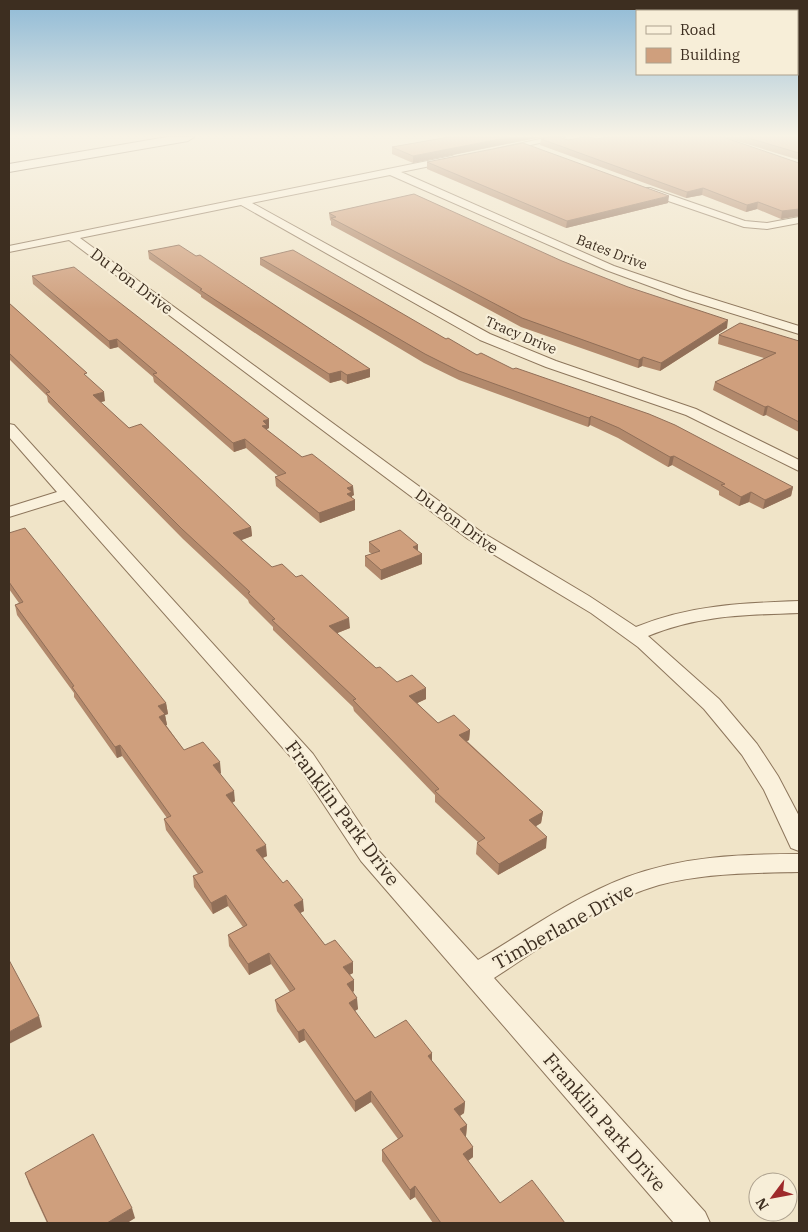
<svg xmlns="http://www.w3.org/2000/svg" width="808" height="1232" font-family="'IBM Plex Serif',serif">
  <rect width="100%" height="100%" fill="#f0e4c8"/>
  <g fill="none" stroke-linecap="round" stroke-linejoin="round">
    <defs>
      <g id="street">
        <path d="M 549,137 L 565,137 L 501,152 L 496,149 Z"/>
        <path d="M 452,156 L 457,159 L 455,161 L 401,172 L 614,266 L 690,292 L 799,326 L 799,334 L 682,298 L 606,270 L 390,175 L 252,203 L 490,334 L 556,361 L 696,409 L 799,460 L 799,471 L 686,415 L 546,367 L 480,340 L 241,205 L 80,238 L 480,531 L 589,596 L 636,627 C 690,605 742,603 799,601 L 799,613 C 744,615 700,615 648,636 L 719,699 L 757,744 L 778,776 L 799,816 L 799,851 L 791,848 L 764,790 L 742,755 L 704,709 L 638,647 L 591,613 L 468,539 L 69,240 L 9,252 L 9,246 Z"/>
        <path d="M 642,188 L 650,188 L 745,221 L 767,223 L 799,217 L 799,223 L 767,229 L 744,227 L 642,192 Z"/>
        <path d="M 9,424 L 14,425 L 313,754 L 377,849 L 478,960 C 527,931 574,897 627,877 C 682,856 742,854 799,854 L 799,872 C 753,873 704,873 659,885 C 599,902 546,945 494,978 L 705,1212 L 710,1223 L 674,1223 L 361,861 L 297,764 L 64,500 L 9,517 L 9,507 L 57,492 L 9,437 Z"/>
      </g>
      <path id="secondary" d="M 167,137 L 194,137 L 188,141 L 9,172 L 9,164 Z"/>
    </defs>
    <use href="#street" stroke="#8d765c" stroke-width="2"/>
    <use href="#secondary" stroke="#6f573f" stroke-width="2"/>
    <use href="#street" fill="#faf1dc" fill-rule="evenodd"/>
    <use href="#secondary" fill="#faf1dc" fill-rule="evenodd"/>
  </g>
  <g fill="#b2896c">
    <path d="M 443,137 L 541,137 L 413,163 L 392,154 L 392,147 L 443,138 Z"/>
    <path d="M 724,137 L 799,137 L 799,160 Z"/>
    <path d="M 541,139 L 568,140 L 596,139 L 799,163 L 799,216 L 781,219 L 757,209 L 746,212 L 702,195 L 686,198 L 540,145 Z"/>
    <path d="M 427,162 L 668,203 L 566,228 L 427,169 Z"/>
    <path d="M 329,213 L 562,261 L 727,328 L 660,371 L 642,366 L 638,368 L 521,327 L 331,225 L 331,221 L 330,220 Z"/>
    <path d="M 148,251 L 370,369 L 370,377 L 347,384 L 341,380 L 330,383 L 201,297 L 201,295 L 149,259 Z"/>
    <path d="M 260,258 L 446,339 L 477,355 L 793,487 L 791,496 L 763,509 L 749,502 L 739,506 L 719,495 L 719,491 L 672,465 L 668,467 L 618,438 L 590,425 L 588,427 L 459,380 L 424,363 L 260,265 Z"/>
    <path d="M 32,276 L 269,428 L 267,429 L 267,430 L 302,457 L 354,495 L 352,496 L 352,498 L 355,500 L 355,510 L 320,523 L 276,486 L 275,477 L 278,476 L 246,448 L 234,452 L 154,382 L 153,377 L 118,347 L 110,349 L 33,284 Z"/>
    <path d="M 9,303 L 88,378 L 105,401 L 100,402 L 129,428 L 251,527 L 252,536 L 241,540 L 272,567 L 350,628 L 337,633 L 376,668 L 397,682 L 426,699 L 417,703 L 438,723 L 470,730 L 469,740 L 467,741 L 543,812 L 541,823 L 536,826 L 546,848 L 498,875 L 476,854 L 477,843 L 478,842 L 435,802 L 435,795 L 354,711 L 353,707 L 273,630 L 273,627 L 249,603 L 248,600 L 183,539 L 48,402 L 47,396 L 9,359 Z"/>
    <path d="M 719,335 L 799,341 L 799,432 L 766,415 L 763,416 L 713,390 L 715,382 L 764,358 L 718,344 Z"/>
    <path d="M 9,533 L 166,703 L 168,714 L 165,715 L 167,725 L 166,725 L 184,750 L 221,773 L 220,774 L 235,801 L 232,803 L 267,856 L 263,858 L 304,911 L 300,913 L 325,945 L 353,973 L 349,975 L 354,991 L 353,992 L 358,1009 L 355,1011 L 375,1038 L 432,1053 L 432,1061 L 465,1102 L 464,1113 L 460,1116 L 467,1125 L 466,1136 L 465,1136 L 473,1157 L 468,1161 L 500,1203 L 565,1223 L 433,1223 L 415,1197 L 410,1200 L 382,1161 L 382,1150 L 398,1139 L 371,1102 L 355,1112 L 305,1040 L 299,1043 L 277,1011 L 275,1000 L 290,992 L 271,964 L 249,975 L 229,946 L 228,935 L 243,927 L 228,906 L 213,914 L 194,887 L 193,876 L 198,874 L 166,830 L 164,819 L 167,818 L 122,756 L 117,758 L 74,697 L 74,693 L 17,615 L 15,605 L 19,603 L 9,589 Z"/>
    <path d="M 369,542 L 418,545 L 418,551 L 422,554 L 422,564 L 381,580 L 365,566 L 365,556 L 372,554 L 369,552 Z"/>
    <path d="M 25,1173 L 135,1218 L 127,1223 L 47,1223 L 29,1184 Z"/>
  </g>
  <g fill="#916f58">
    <path d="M 510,137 L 541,137 L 413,163 L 413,156 Z"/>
    <path d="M 703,188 L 702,195 L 686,198 L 687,192 Z"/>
    <path d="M 669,196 L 668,203 L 566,228 L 567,221 Z"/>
    <path d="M 758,202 L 757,209 L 746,212 L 747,205 Z"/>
    <path d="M 799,209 L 799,216 L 781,219 L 782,211 Z"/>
    <path d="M 728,320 L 727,328 L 660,371 L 661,363 Z"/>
    <path d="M 117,339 L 118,347 L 110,349 L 109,341 Z"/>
    <path d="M 643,357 L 642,366 L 638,368 L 639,360 Z"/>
    <path d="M 370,369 L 370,377 L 347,384 L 347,375 Z"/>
    <path d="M 341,371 L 341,380 L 330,383 L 329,374 Z"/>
    <path d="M 104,392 L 105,401 L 94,404 L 93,395 Z"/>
    <path d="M 768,406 L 766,415 L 763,416 L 765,407 Z"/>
    <path d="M 591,416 L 590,425 L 588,427 L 589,418 Z"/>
    <path d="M 269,419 L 269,428 L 267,429 L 267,434 L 263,435 L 263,421 Z"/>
    <path d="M 245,439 L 246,448 L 234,452 L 233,443 Z"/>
    <path d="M 674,456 L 672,465 L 668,467 L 670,457 Z"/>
    <path d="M 353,486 L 354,495 L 352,496 L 352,501 L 355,500 L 355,510 L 320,523 L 319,513 L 347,488 Z"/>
    <path d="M 793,487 L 791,496 L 763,509 L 765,500 Z"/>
    <path d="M 751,492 L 749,502 L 739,506 L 741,497 Z"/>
    <path d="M 251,527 L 252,536 L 234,543 L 233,533 Z"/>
    <path d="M 418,545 L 418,555 L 413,547 Z"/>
    <path d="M 422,554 L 422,564 L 381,580 L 381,570 Z"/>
    <path d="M 349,618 L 350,628 L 330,636 L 329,626 Z"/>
    <path d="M 426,688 L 426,699 L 409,707 L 409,696 Z"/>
    <path d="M 166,703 L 168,714 L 165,715 L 167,725 L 161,727 L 158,706 Z"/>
    <path d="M 470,730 L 469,740 L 459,745 L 459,735 Z"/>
    <path d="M 120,745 L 122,756 L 117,758 L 115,747 Z"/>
    <path d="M 220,762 L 221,773 L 215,776 L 213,765 Z"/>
    <path d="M 234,791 L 235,801 L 227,806 L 226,795 Z"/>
    <path d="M 543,812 L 541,823 L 528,831 L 529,820 Z"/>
    <path d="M 547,837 L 546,848 L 498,875 L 499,864 Z"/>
    <path d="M 266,845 L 267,856 L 257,860 L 256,850 Z"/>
    <path d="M 226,895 L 228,906 L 213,914 L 211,903 Z"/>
    <path d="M 303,900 L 304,911 L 295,916 L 294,905 Z"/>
    <path d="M 269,953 L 271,964 L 249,975 L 248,964 Z"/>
    <path d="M 353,962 L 353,973 L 344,978 L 343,967 Z"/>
    <path d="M 354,980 L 354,991 L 347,995 L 347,984 Z"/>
    <path d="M 357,998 L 358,1009 L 349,1014 L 349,1003 Z"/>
    <path d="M 39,1016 L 42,1027 L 9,1044 L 9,1032 Z"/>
    <path d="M 304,1029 L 305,1040 L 299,1043 L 298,1032 Z"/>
    <path d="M 432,1053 L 432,1064 L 428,1056 Z"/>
    <path d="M 371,1091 L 371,1102 L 355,1112 L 355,1101 Z"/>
    <path d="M 465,1102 L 464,1113 L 454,1120 L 454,1109 Z"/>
    <path d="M 467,1125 L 466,1136 L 459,1140 L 460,1129 Z"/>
    <path d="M 473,1147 L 473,1157 L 462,1165 L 463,1154 Z"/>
    <path d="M 415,1186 L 415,1197 L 410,1200 L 410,1190 Z"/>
    <path d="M 132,1208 L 135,1218 L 127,1223 L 107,1223 Z"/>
  </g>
  <g fill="#cf9f7d" stroke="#916f58">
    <path d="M 449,137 L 510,137 L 413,156 L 392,147 Z"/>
    <path d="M 550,137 L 558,137 L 568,140 L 585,137 L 589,137 L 596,139 L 609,137 L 723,137 L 799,163 L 799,209 L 782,211 L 758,202 L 747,205 L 703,188 L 687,192 L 541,139 Z"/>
    <path d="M 745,137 L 799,137 L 799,153 Z"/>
    <path d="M 523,143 L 669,196 L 567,221 L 427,162 Z"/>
    <path d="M 414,194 L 562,261 L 628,287 L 728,320 L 661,363 L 643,357 L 639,360 L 522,318 L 331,218 L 336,217 L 329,213 Z"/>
    <path d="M 179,245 L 196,256 L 200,255 L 370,369 L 347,375 L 341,371 L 329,374 L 200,290 L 202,289 L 148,251 Z"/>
    <path d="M 293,250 L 446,339 L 448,338 L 477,355 L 481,353 L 513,369 L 516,368 L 649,414 L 675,425 L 793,487 L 765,500 L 751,492 L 741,497 L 721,485 L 725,484 L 674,456 L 670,457 L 619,428 L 591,416 L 589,418 L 459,371 L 425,354 L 260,258 Z"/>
    <path d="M 74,267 L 269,419 L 263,421 L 267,425 L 262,426 L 302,457 L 312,454 L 353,486 L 347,488 L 352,492 L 347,494 L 355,500 L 319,513 L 275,477 L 286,473 L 245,439 L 233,443 L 153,374 L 157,373 L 117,339 L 109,341 L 32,276 Z"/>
    <path d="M 9,303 L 87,373 L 84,374 L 104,392 L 93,395 L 129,428 L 141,424 L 251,527 L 233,533 L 272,567 L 282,564 L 296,577 L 302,575 L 349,618 L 329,626 L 376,668 L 380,667 L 397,682 L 412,675 L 426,688 L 409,696 L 438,723 L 454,715 L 470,730 L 459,735 L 543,812 L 529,820 L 547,837 L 499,864 L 477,843 L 485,838 L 435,791 L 439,789 L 353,700 L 356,699 L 272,620 L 275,619 L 248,593 L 250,592 L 182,529 L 46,393 L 50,392 L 9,353 Z"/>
    <path d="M 740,323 L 799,341 L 799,422 L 768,406 L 765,407 L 715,382 L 776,353 L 719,335 Z"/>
    <path d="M 25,528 L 166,703 L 158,706 L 165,714 L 159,717 L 184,750 L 203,742 L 220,762 L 213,765 L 234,791 L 226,795 L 266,845 L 256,850 L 283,883 L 287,880 L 303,900 L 294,905 L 325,945 L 335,940 L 353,962 L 343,967 L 354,980 L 347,984 L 357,998 L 349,1003 L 375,1038 L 406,1020 L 432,1053 L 428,1056 L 465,1102 L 454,1109 L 467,1125 L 460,1129 L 473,1147 L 463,1154 L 500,1203 L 532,1180 L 565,1223 L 441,1223 L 415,1186 L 410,1190 L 382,1150 L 403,1136 L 371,1091 L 355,1101 L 304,1029 L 298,1032 L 275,1000 L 295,989 L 269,953 L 248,964 L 228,935 L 247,925 L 226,895 L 211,903 L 193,876 L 203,872 L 164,819 L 171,816 L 120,745 L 115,747 L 72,687 L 74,686 L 15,605 L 23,602 L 9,582 L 9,533 Z"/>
    <path d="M 400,530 L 418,545 L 413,547 L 422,554 L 381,570 L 365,556 L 380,551 L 369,542 Z"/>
    <path d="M 9,960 L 39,1016 L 9,1032 Z"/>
    <path d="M 93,1134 L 132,1208 L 107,1223 L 48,1223 L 25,1173 Z"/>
  </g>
  <linearGradient id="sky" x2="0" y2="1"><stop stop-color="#8fbad6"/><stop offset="0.44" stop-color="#f8f3e6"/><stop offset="1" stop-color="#f8f3e6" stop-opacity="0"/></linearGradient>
  <rect width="808" height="309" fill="url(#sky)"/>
  <g text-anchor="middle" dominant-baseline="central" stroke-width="4.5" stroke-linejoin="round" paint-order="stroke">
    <g font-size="14" fill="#3d2e20" stroke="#f7eed8">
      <text transform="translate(612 252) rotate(21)">Bates Drive</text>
      <text transform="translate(521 335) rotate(23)">Tracy Drive</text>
    </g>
    <g font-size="16" fill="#3d2e20" stroke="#f7eed8">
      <text transform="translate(132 281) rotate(37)">Du Pon Drive</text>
      <text transform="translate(457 521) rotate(36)">Du Pon Drive</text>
    </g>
    <g font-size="19" fill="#3d2e20" stroke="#f7eed8">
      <text transform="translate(343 813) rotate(53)">Franklin Park Drive</text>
      <text transform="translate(563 926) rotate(-29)">Timberlane Drive</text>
      <text transform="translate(605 1122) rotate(49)">Franklin Park Drive</text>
    </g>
  </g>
  <rect width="808" height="1232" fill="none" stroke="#3d2e20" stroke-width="20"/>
  <rect x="636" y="10" width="162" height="65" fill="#f7eed8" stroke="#ada18e"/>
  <rect x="646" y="26" width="25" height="8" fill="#faf1dc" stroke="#ada18e"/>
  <text x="680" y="35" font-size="15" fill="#3d2e20">Road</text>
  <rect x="646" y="48" width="25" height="15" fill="#cf9f7d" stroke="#ada18e"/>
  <text x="680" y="60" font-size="15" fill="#3d2e20">Building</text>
  <g transform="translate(773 1197) rotate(238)"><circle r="24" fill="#f7eed8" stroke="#ada18e"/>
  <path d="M0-4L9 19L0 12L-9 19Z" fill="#9e2a2b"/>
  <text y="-8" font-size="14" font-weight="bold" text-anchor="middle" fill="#3d2e20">N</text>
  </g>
</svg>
